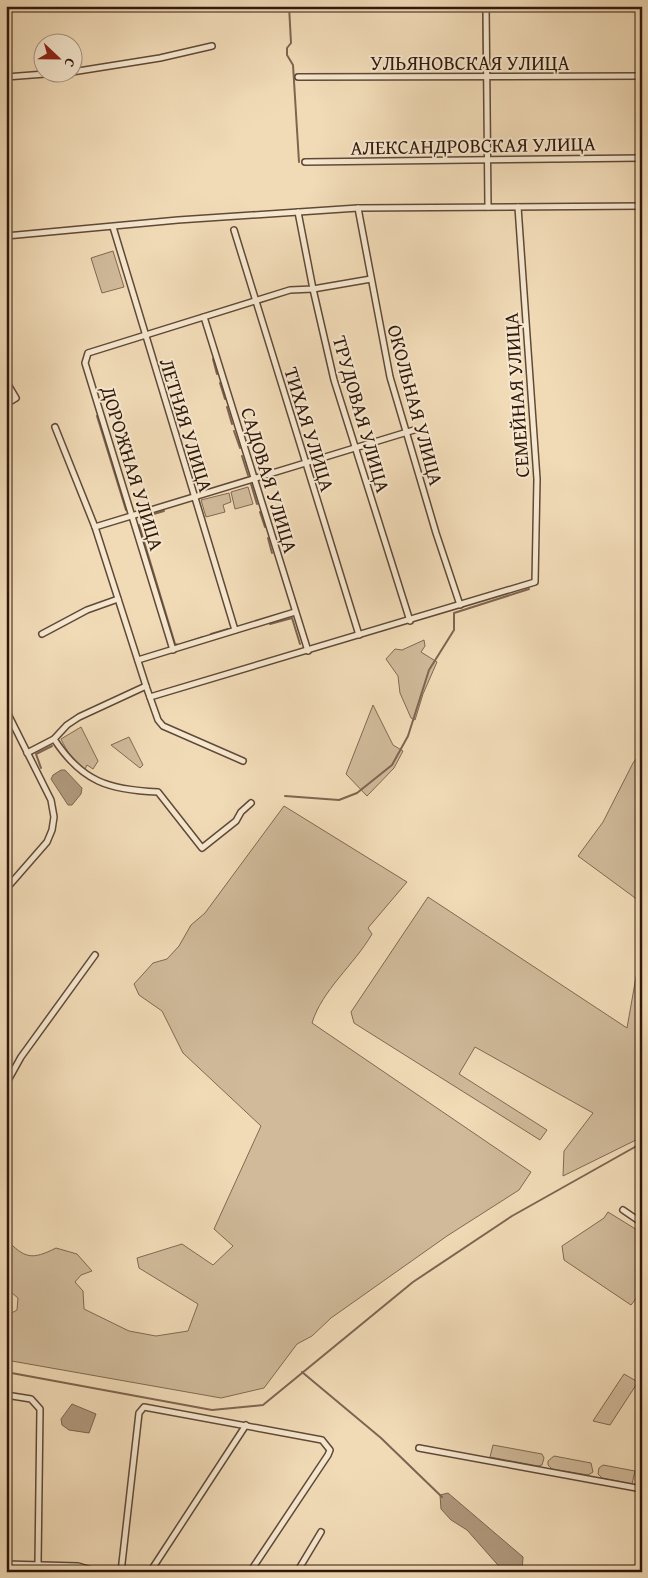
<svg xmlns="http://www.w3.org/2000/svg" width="648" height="1578" font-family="'Gentium Book Plus',serif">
  <rect width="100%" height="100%" fill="#f1dbb7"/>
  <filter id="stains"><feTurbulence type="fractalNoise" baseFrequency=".004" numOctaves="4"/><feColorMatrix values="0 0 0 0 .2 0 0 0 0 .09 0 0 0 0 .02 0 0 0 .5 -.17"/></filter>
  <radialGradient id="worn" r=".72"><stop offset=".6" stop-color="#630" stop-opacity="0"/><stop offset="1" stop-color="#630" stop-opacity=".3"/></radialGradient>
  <g fill="#d0ba9a" stroke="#806953">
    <path d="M 113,251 L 124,287 L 102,293 L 91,258 Z"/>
    <path d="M 248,487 L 253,504 L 235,509 L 231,492 Z"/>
    <path d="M 229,493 L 231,502 L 223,505 L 225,512 L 206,517 L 201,500 Z"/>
    <path d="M 424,640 L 425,646 L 421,652 L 437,662 L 423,694 L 415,720 L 411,718 L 400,693 L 398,676 L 386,659 L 395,649 L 402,650 Z"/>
    <path d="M 373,705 L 393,745 L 403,751 L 394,768 L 367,796 L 346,774 Z"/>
    <path d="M 81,727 L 98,761 L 93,769 L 87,765 L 85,769 C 74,762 66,750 61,739 Z"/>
    <path d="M 129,737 L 143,765 L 140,768 L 111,745 Z"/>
    <path d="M 642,751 L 642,903 L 578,856 L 603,822 L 633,763 Z"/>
    <path d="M 284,806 L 407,882 L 368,928 L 372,934 C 354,965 322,990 312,1023 L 531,1172 L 519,1190 L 447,1236 L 331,1318 L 312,1336 L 297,1344 L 264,1388 L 221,1398 L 6,1360 L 6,1316 L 17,1310 L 18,1298 L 6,1288 L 6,1239 C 25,1259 32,1260 56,1248 L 77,1254 L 92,1271 L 81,1275 L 75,1282 L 83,1291 L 84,1309 L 129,1331 L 156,1336 L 188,1331 L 198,1304 L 139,1268 L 137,1258 L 182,1244 L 213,1265 L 233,1246 L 214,1229 L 261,1126 L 183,1053 L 162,1011 L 139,995 L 134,984 L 153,963 L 167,959 L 179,946 L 191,925 L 205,913 Z"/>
    <path d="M 428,897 L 627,1028 L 642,943 L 642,1137 L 563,1176 L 564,1151 L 593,1113 L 475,1047 L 459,1074 L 547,1130 L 540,1140 L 354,1023 L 351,1012 Z"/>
    <path d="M 608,1212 L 642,1233 L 642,1291 L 631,1305 L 564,1260 L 562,1246 L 604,1218 Z"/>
    <path d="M 624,1374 L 638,1382 L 610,1425 L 593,1421 Z"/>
    <path d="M 493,1445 L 542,1454 L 544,1458 L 542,1465 L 538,1466 L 490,1457 Z"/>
    <path d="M 554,1456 L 591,1463 L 593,1472 L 588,1475 L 552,1469 L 548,1465 L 548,1461 Z"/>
    <path d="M 603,1465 L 635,1471 L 632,1484 L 602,1478 L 598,1474 L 599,1468 Z"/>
  </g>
  <g fill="#b0997d" stroke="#7d6550">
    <path d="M 61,770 L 65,770 L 82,788 L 81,794 L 72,805 L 68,805 L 51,779 L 53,775 Z"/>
    <path d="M 72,1404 L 96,1414 L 89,1433 L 69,1430 L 62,1425 L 61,1419 Z"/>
    <path d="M 448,1493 L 523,1557 L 522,1572 L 504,1572 L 467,1530 L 451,1520 L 441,1509 L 440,1495 Z"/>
  </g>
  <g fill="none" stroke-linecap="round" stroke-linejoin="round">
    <g stroke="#7d6550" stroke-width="2">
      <path d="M 289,6 L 291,43 L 287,48 L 287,55 L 293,65 L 299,162"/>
      <path d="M 483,6 L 484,72"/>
      <path d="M 213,359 L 217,374"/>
      <path d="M 220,383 L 225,399"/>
      <path d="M 227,407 L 232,424"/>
      <path d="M 97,416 L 126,510"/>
      <path d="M 234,431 L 240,448"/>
      <path d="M 242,456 L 248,475"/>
      <path d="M 251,484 L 257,504"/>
      <path d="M 260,512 L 265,527"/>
      <path d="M 140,518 L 164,511"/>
      <path d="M 139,525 L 175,644 L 179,645 L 203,637"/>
      <path d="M 268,538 L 272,553"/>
      <path d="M 270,624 L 292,618 L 300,644"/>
      <path d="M 211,634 L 228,629"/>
      <path d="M 41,768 L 36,754 L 52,746"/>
      <path d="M 285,796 L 339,800 L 357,793 L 392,765 L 408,736 L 429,670 L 454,630 L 454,613 L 529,589"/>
      <path d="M 6,1372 L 212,1410 L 263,1405 L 413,1282 L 512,1216 L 642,1143"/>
      <path d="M 302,1372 L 381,1438 L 442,1497"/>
    </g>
    <defs>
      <g id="minor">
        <path d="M 486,6 L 488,207"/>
        <path d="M 72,72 L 160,58 L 212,46"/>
        <path d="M 6,77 L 71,72"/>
        <path d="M 298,77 L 642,76"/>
        <path d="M 305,162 L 642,158"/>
        <path d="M 358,208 L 390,377 L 436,533 L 460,605"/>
        <path d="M 298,212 L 313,289 L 334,380 L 410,621"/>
        <path d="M 113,227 L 235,630"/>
        <path d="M 234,230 L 359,635"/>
        <path d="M 6,236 L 178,220 L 358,208 L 642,206"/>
        <path d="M 204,317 L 308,651"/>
        <path d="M 6,381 L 16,398 L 6,404"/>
        <path d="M 95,527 L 414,430"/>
        <path d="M 42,634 L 87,610 L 118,599"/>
        <path d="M 173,650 L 85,363 L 88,353 L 290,290 L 313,289 L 371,279"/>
        <path d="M 138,660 L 295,612"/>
        <path d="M 146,686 L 158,720 L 163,726 L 243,761"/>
        <path d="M 150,697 L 535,582 L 537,479 L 518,207"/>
        <path d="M 6,710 L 51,800 L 54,817 L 52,830 L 47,842 L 6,889"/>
        <path d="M 54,739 C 82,782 109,790 158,792 L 202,848 L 236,821 L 241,812 L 251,803"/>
        <path d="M 27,753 L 54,739 L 67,725 L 79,717 L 146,686 L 95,527 L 55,427"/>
        <path d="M 6,1084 L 21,1057 L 95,955"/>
        <path d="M 623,1210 L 642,1223"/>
        <path d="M 6,1395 L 31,1399 L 40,1409 L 38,1564"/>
        <path d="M 419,1448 L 642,1489"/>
        <path d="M 6,1564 L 78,1566 L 98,1572"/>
        <path d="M 121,1572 L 139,1413 L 144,1407 L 322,1440 L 330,1450 L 328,1455 L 250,1572"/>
        <path d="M 150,1572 L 246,1425"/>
        <path d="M 297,1572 L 321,1532"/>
      </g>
    </defs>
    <use href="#minor" stroke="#614937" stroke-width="8"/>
    <use href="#minor" stroke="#f6e8d0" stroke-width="5"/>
  </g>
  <g text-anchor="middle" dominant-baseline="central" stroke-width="4" stroke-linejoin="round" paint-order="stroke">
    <g font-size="20" fill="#31180c" stroke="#f6e8d0">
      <text x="470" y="62">УЛЬЯНОВСКАЯ УЛИЦА</text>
      <text transform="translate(473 145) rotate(-1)">АЛЕКСАНДРОВСКАЯ УЛИЦА</text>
      <text transform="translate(516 395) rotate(-94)">СЕМЕЙНАЯ УЛИЦА</text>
      <text transform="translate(416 405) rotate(75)">ОКОЛЬНАЯ УЛИЦА</text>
      <text transform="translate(362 414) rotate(74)">ТРУДОВАЯ УЛИЦА</text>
      <text transform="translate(187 425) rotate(73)">ЛЕТНЯЯ УЛИЦА</text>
      <text transform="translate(310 429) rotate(73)">ТИХАЯ УЛИЦА</text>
      <text transform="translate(133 468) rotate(73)">ДОРОЖНАЯ УЛИЦА</text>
      <text transform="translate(270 480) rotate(73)">САДОВАЯ УЛИЦА</text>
    </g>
  </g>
  <rect width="648" height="1578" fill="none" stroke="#f1dbb7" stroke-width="25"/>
  <rect x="8" y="8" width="633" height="1563" fill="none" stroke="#31180c" stroke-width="2.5"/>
  <rect x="12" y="12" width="623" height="1553" fill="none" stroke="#31180c"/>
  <g transform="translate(58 58) rotate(112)"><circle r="24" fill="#f6e8d0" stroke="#a79582"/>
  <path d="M0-4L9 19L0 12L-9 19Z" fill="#8f2418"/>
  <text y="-8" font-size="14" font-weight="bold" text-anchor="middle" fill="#31180c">С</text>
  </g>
  <rect width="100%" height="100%" filter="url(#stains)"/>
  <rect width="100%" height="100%" fill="url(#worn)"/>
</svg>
